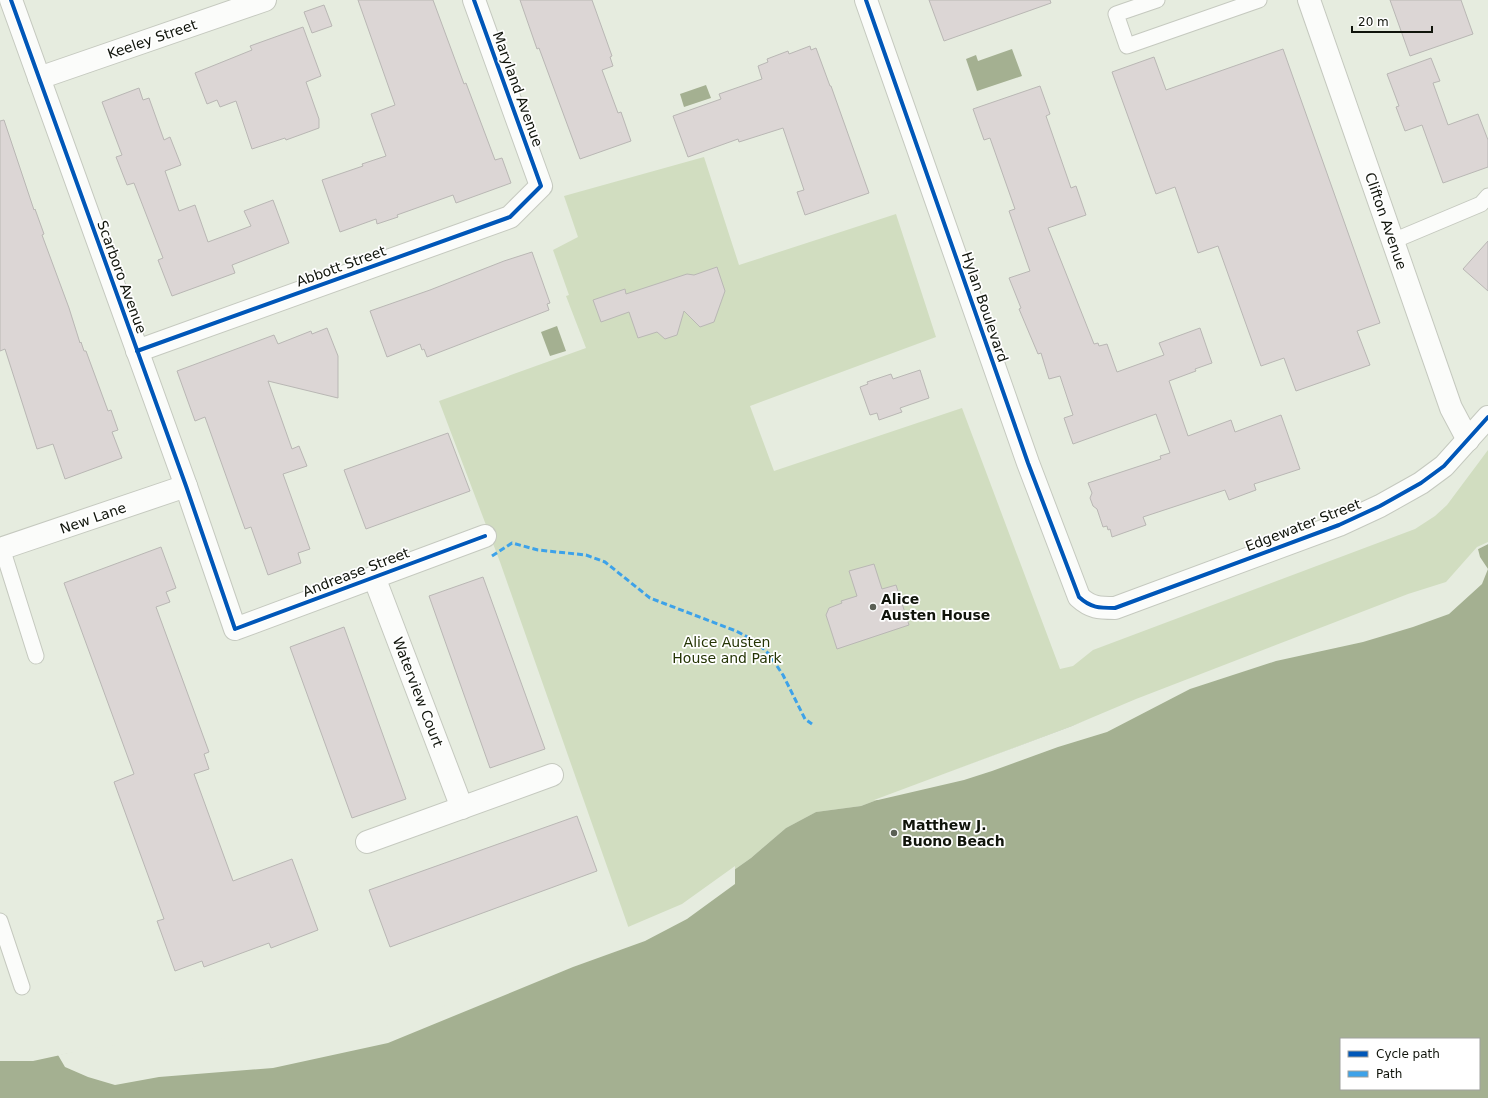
<svg xmlns="http://www.w3.org/2000/svg" width="1488" height="1098" font-family="'DejaVu Sans',sans-serif">
  <rect width="100%" height="100%" fill="#e6ecdf"/>
  <path fill="#d1ddc0" d="M 704,157 L 739,265 L 896,214 L 936,337 L 750,406 L 774,471 L 962,408 L 1060,669 L 1073,666 L 1093,650 L 1415,529 L 1435,516 L 1447,505 L 1488,450 L 1488,544 L 1478,549 L 1447,584 L 861,806 L 816,812 L 786,828 L 751,858 L 683,906 L 629,929 L 500,562 L 439,401 L 586,348 L 566,296 L 569,295 L 553,250 L 578,237 L 564,196 Z"/>
  <g fill="#a4b091" fill-rule="evenodd">
    <path d="M 1012,49 L 1022,76 L 977,91 L 966,59 L 976,55 L 978,61 Z"/>
    <path d="M 706,85 L 711,98 L 684,107 L 680,94 Z"/>
    <path d="M 557,326 L 566,351 L 550,356 L 541,332 Z"/>
    <path d="M 1488,544 L 1488,1098 L 0,1098 L 0,1061 L 33,1061 L 70,1053 L 270,1041 L 382,1029 L 493,992 L 683,906 L 751,858 L 786,828 L 816,812 L 861,806 L 1447,584 L 1478,549 ZM 1341,1039 L 1479,1039 L 1479,1089 L 1341,1089 Z"/>
  </g>
  <g fill="#e6ecdf">
    <path d="M 1488,542 L 1488,544 L 1478,549 L 1480,557 L 1488,569 L 1482,584 L 1449,614 L 1413,627 L 1363,642 L 1276,661 L 1190,689 L 1107,732 L 1058,747 L 992,771 L 964,780 L 878,800 L 874,800 L 1072,726 L 1136,699 L 1408,594 L 1446,582 L 1477,547 Z"/>
    <path d="M 735,866 L 735,884 L 687,919 L 645,941 L 573,967 L 388,1043 L 273,1068 L 159,1077 L 115,1085 L 88,1077 L 65,1067 L 58,1055 L 87,1049 L 176,1038 L 270,1039 L 382,1027 L 492,990 L 628,927 L 682,904 Z"/>
  </g>
  <g fill="#dcd6d5" stroke="#b9b7b4">
    <path d="M 358,0 L 433,0 L 464,84 L 466,83 L 495,160 L 502,158 L 511,183 L 456,203 L 453,195 L 397,215 L 398,217 L 377,224 L 376,219 L 340,232 L 322,180 L 363,166 L 362,164 L 386,156 L 371,114 L 395,105 Z"/>
    <path d="M 520,0 L 592,0 L 612,56 L 610,57 L 613,66 L 602,70 L 618,113 L 621,112 L 631,141 L 580,159 L 539,48 L 537,49 Z"/>
    <path d="M 929,0 L 1050,0 L 1051,3 L 944,41 Z"/>
    <path d="M 1390,0 L 1461,0 L 1473,34 L 1410,56 Z"/>
    <path d="M 324,5 L 332,26 L 312,33 L 304,12 Z"/>
    <path d="M 303,27 L 321,76 L 306,82 L 319,119 L 319,128 L 286,140 L 285,138 L 252,149 L 236,101 L 220,107 L 217,100 L 207,104 L 195,73 L 252,50 L 250,46 Z"/>
    <path d="M 810,46 L 811,50 L 816,48 L 830,86 L 831,86 L 869,193 L 805,215 L 797,192 L 804,190 L 783,128 L 739,142 L 738,139 L 688,157 L 673,116 L 721,99 L 719,94 L 762,79 L 758,66 L 768,62 L 767,59 L 788,51 L 789,54 Z"/>
    <path d="M 1283,49 L 1380,323 L 1357,331 L 1370,365 L 1296,391 L 1284,358 L 1261,366 L 1218,246 L 1198,253 L 1175,187 L 1156,194 L 1112,72 L 1154,57 L 1166,90 Z"/>
    <path d="M 1431,58 L 1440,81 L 1433,83 L 1448,125 L 1478,114 L 1488,140 L 1488,167 L 1443,183 L 1422,125 L 1405,131 L 1396,107 L 1399,106 L 1387,74 Z"/>
    <path d="M 1040,86 L 1050,114 L 1046,116 L 1071,188 L 1076,186 L 1086,215 L 1048,228 L 1094,344 L 1098,343 L 1099,346 L 1107,344 L 1117,372 L 1164,355 L 1159,343 L 1200,328 L 1212,363 L 1195,369 L 1196,371 L 1169,381 L 1188,436 L 1231,420 L 1235,432 L 1281,415 L 1300,469 L 1254,484 L 1256,490 L 1229,500 L 1225,490 L 1143,517 L 1146,525 L 1112,537 L 1110,529 L 1108,530 L 1107,526 L 1103,527 L 1097,509 L 1093,506 L 1090,498 L 1092,493 L 1088,483 L 1161,459 L 1160,456 L 1170,453 L 1156,414 L 1073,444 L 1064,418 L 1073,415 L 1060,376 L 1049,379 L 1041,353 L 1038,354 L 1019,309 L 1021,308 L 1009,278 L 1030,271 L 1009,211 L 1015,209 L 990,138 L 984,140 L 973,109 Z"/>
    <path d="M 139,88 L 143,100 L 149,98 L 164,140 L 170,137 L 181,165 L 165,171 L 179,211 L 195,205 L 208,242 L 251,226 L 244,211 L 273,200 L 289,243 L 232,265 L 235,273 L 172,296 L 158,260 L 163,258 L 134,183 L 127,185 L 116,157 L 122,155 L 102,102 Z"/>
    <path d="M 4,120 L 34,210 L 35,209 L 44,234 L 42,235 L 69,308 L 80,343 L 81,342 L 84,351 L 86,351 L 108,411 L 111,410 L 118,430 L 112,432 L 122,458 L 65,479 L 53,444 L 37,449 L 5,349 L 0,351 L 0,121 Z"/>
    <path d="M 1488,241 L 1488,291 L 1463,269 Z"/>
    <path d="M 532,252 L 550,303 L 547,304 L 549,310 L 427,357 L 424,349 L 422,350 L 420,344 L 387,357 L 370,311 L 430,290 L 504,261 Z"/>
    <path d="M 717,267 L 725,291 L 714,322 L 700,327 L 684,311 L 677,335 L 665,339 L 657,332 L 638,338 L 629,312 L 601,322 L 593,300 L 625,289 L 626,294 L 687,274 L 694,275 Z"/>
    <path d="M 327,328 L 338,356 L 338,398 L 268,381 L 292,449 L 299,446 L 307,466 L 283,474 L 310,549 L 298,553 L 301,563 L 268,575 L 251,527 L 245,529 L 205,417 L 195,421 L 177,371 L 274,335 L 278,344 L 311,331 L 312,334 Z"/>
    <path d="M 920,370 L 929,398 L 900,408 L 902,412 L 879,420 L 877,413 L 870,415 L 860,387 L 868,384 L 867,382 L 891,374 L 893,379 Z"/>
    <path d="M 448,433 L 470,491 L 366,529 L 344,470 Z"/>
    <path d="M 161,547 L 176,588 L 166,592 L 170,602 L 156,607 L 209,752 L 204,754 L 209,769 L 194,774 L 233,881 L 292,859 L 318,930 L 271,948 L 269,943 L 204,967 L 202,961 L 175,971 L 157,921 L 164,919 L 114,782 L 134,774 L 64,583 Z"/>
    <path d="M 874,564 L 882,589 L 896,585 L 909,625 L 837,649 L 826,615 L 829,608 L 842,603 L 841,601 L 857,596 L 849,571 Z"/>
    <path d="M 483,577 L 545,749 L 490,768 L 429,596 Z"/>
    <path d="M 344,627 L 406,799 L 352,818 L 290,647 Z"/>
    <path d="M 577,816 L 597,871 L 390,947 L 369,890 Z"/>
  </g>
  <g fill="none" stroke-linecap="round" stroke-linejoin="round">
    <defs>
      <g id="lane">
        <path d="M 1157,0 L 1116,14 L 1127,46 L 1259,0"/>
        <path d="M 1393,241 L 1481,204 L 1488,196"/>
        <path d="M 2,548 L 36,656"/>
        <path d="M 0,921 L 22,987"/>
      </g>
      <g id="street">
        <path d="M 11,0 L 186,486 L 235,629 L 485,536"/>
        <path d="M 1309,0 L 1451,408 L 1468,440"/>
        <path d="M 39,78 L 265,0"/>
        <path d="M 137,351 L 510,217 L 541,186 L 474,0"/>
        <path d="M 0,549 L 186,486"/>
        <path d="M 374,577 L 462,808"/>
        <path d="M 367,842 L 552,775"/>
      </g>
      <path id="secondary" d="M 866,0 L 1028,463 L 1079,597 C 1091,608 1099,608 1115,608 L 1339,525 L 1380,506 L 1421,483 L 1444,466 L 1488,417"/>
    </defs>
    <use href="#lane" stroke="#c5c9bf" stroke-width="17"/>
    <use href="#street" stroke="#c5c9bf" stroke-width="24"/>
    <use href="#secondary" stroke="#c5c9bf" stroke-width="24"/>
    <use href="#lane" stroke="#fbfcfa" stroke-width="15"/>
    <use href="#street" stroke="#fbfcfa" stroke-width="22"/>
    <use href="#secondary" stroke="#fbfcfa" stroke-width="22"/>
    <path stroke="#3da2e9" stroke-width="3" stroke-dasharray="6 3" stroke-linecap="butt" d="M 492,556 L 512,543 L 538,550 L 586,555 L 605,562 L 650,598 L 736,631 L 755,641 L 769,654 L 783,675 L 805,719 L 812,724"/>
    <defs>
      <g id="cycleway">
        <path d="M 11,0 L 186,486 L 235,629 L 485,536"/>
        <path d="M 866,0 L 1028,463 L 1079,597 C 1091,608 1099,608 1115,608 L 1339,525 L 1380,506 L 1421,483 L 1444,466 L 1488,417"/>
        <path d="M 137,351 L 510,217 L 541,186 L 474,0"/>
      </g>
    </defs>
    <use href="#cycleway" stroke="#fff" stroke-width="6"/>
    <use href="#cycleway" stroke="#0057b8" stroke-width="4"/>
  </g>
  <g fill="#5b6055" stroke="#fff" stroke-width="1.5">
    <circle cx="873" cy="607" r="4"/>
    <circle cx="894" cy="833" r="4"/>
  </g>
  <g text-anchor="middle" dominant-baseline="central" stroke-width="3.5" stroke-linejoin="round" paint-order="stroke">
    <g font-size="14" fill="#10140b" stroke="#fff">
      <text transform="translate(152 39) rotate(-19)">Keeley Street</text>
      <text transform="translate(518 89) rotate(70)">Maryland Avenue</text>
      <text transform="translate(1386 221) rotate(71)">Clifton Avenue</text>
      <text transform="translate(341 266) rotate(-20)">Abbott Street</text>
      <text transform="translate(122 277) rotate(70)">Scarboro Avenue</text>
      <text transform="translate(985 307) rotate(71)">Hylan Boulevard</text>
      <text transform="translate(93 518) rotate(-19)">New Lane</text>
      <text transform="translate(1303 525) rotate(-21)">Edgewater Street</text>
      <text transform="translate(356 572) rotate(-21)">Andrease Street</text>
      <text transform="translate(418 692) rotate(69)">Waterview Court</text>
    </g>
    <g font-size="14" font-weight="bold" fill="#10140b" stroke="#fff" text-anchor="start">
      <text x="881" y="599">Alice<tspan x="881" dy="16">Austen House</tspan></text>
      <text x="902" y="825">Matthew J.<tspan x="902" dy="16">Buono Beach</tspan></text>
    </g>
    <g font-size="14" fill="#253505" stroke="#fff">
      <text x="727" y="642">Alice Austen<tspan x="727" dy="16">House and Park</tspan></text>
    </g>
  </g>
  <rect x="1340" y="1038" width="140" height="52" fill="#ffffff" stroke="#9fa19d"/>
  <rect x="1348" y="1051" width="20" height="6" fill="#0057b8" stroke="#9fa19d"/>
  <text x="1376" y="1058" font-size="12" fill="#10140b">Cycle path</text>
  <rect x="1348" y="1071" width="20" height="6" fill="#3da2e9" stroke="#9fa19d"/>
  <text x="1376" y="1078" font-size="12" fill="#10140b">Path</text>
  <path d="M1352 26v6h80v-6" fill="none" stroke="#10140b" stroke-width="2"/>
  <text x="1358" y="26" font-size="12" fill="#10140b" stroke="#ffffff" stroke-width="3" paint-order="stroke">20 m</text>
</svg>
